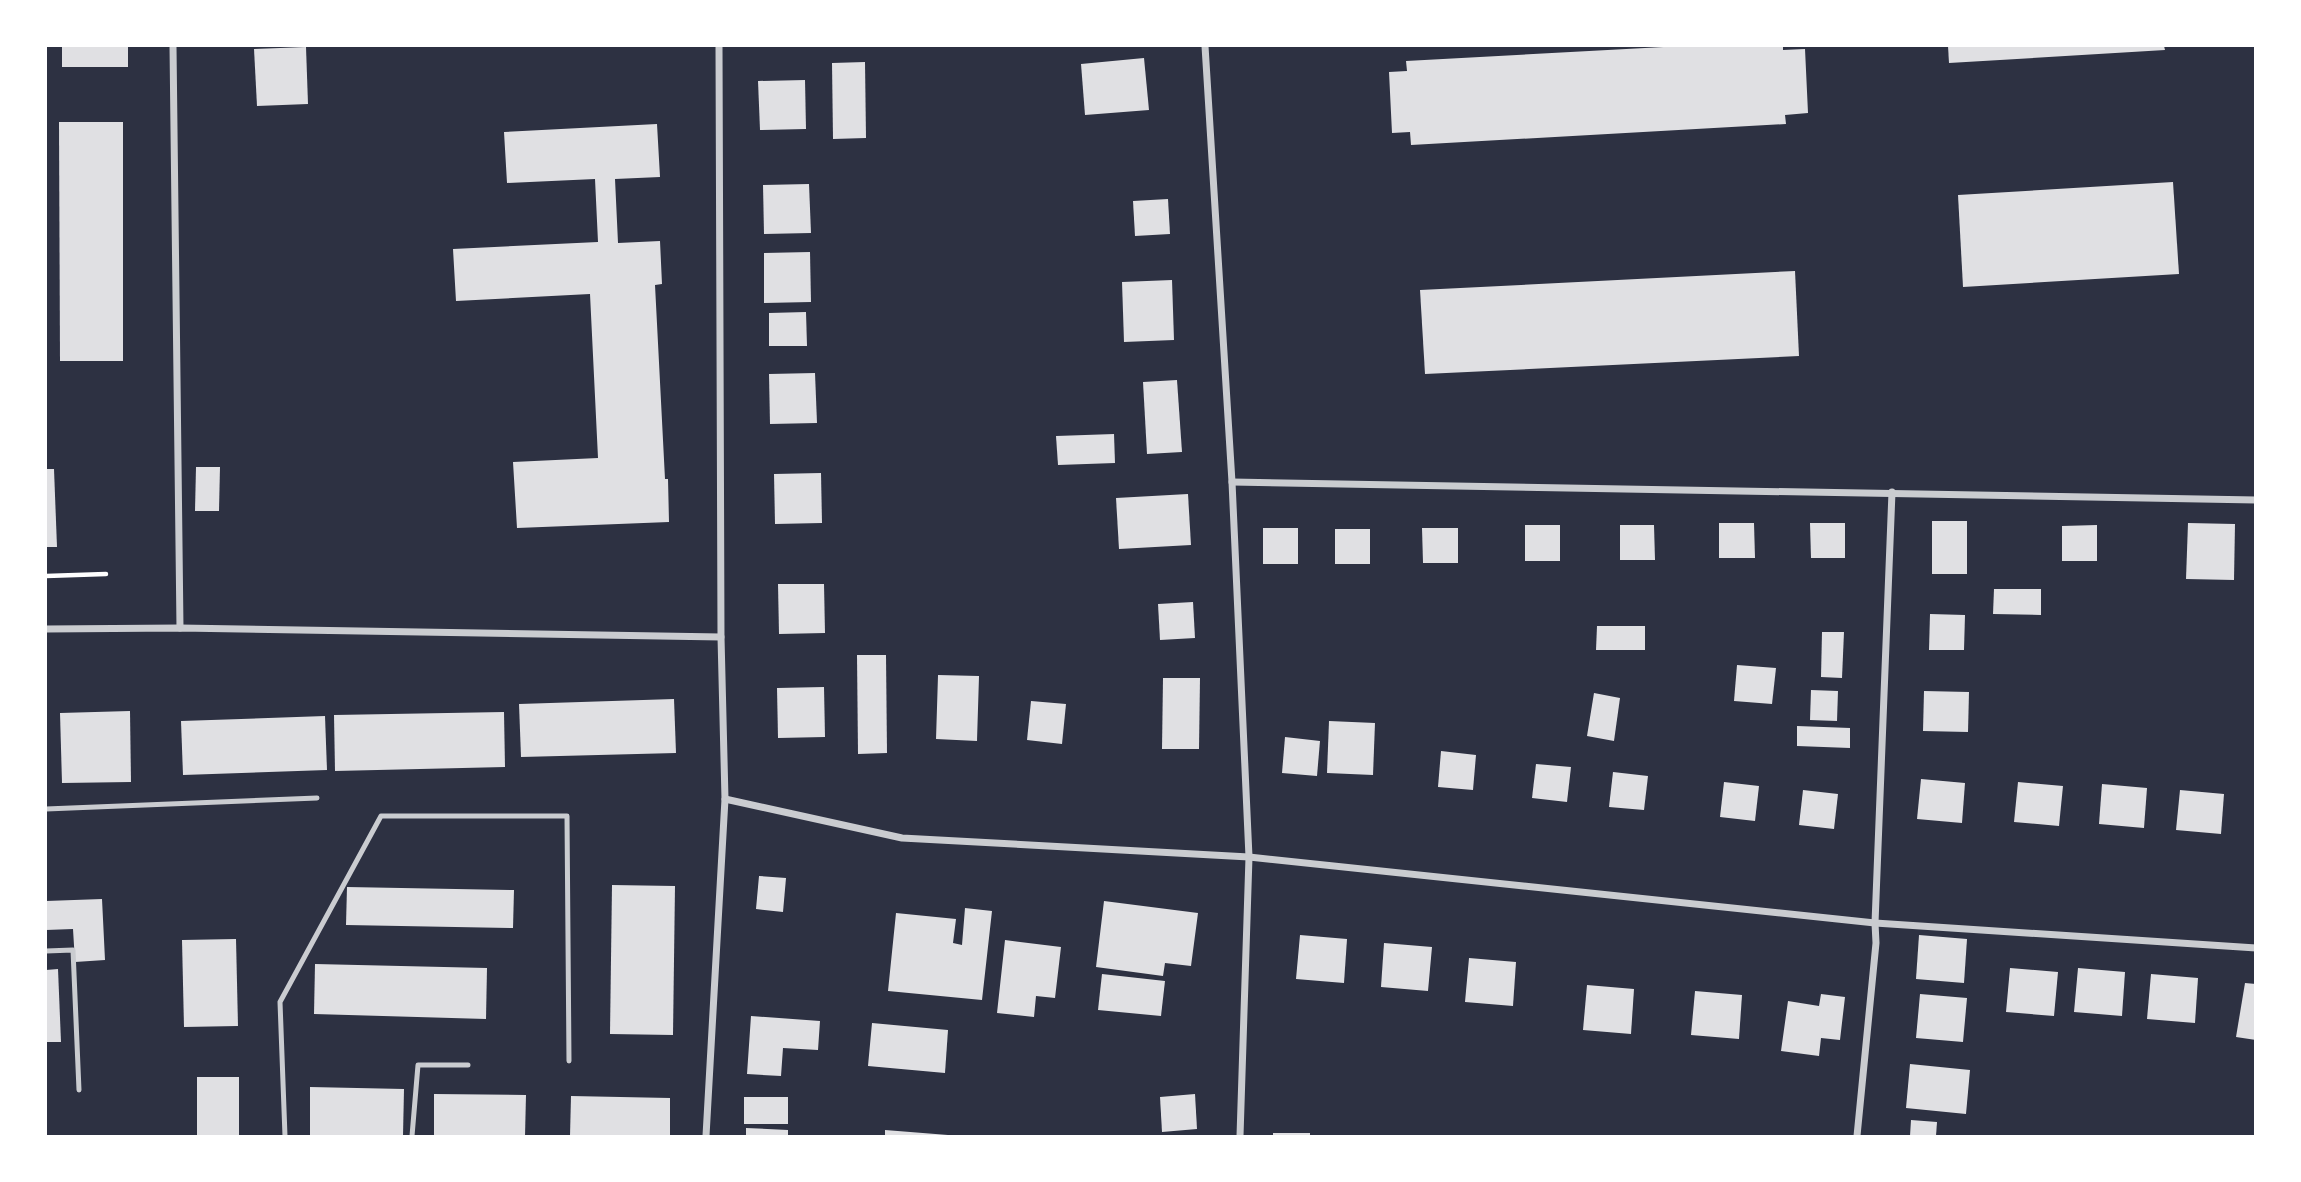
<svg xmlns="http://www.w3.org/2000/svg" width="2301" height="1182" font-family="'Exo 2',sans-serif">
  <rect width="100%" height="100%" fill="#2d3142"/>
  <g fill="#e0e0e3">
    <rect x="62" y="46" width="66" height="21"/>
    <path d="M 1682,46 L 1783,46 L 1783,50 L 1805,49 L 1808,113 L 1785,115 L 1786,124 L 1411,145 L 1410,132 L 1392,133 L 1389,72 L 1407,71 L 1406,61 Z"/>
    <path d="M 1948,46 L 2164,46 L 2165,50 L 1949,63 Z"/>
    <path d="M 306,47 L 308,104 L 257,106 L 254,49 Z"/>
    <path d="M 1144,58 L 1149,110 L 1085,115 L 1081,64 Z"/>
    <path d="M 865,62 L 866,138 L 833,139 L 832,63 Z"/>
    <path d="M 805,80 L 806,129 L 760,130 L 758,81 Z"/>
    <path d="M 59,122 L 123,122 L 123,361 L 60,361 Z"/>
    <path d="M 657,124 L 660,177 L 615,179 L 618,243 L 660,241 L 662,284 L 655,285 L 665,479 L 668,479 L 669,522 L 517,528 L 513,462 L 598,458 L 590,294 L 456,301 L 453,249 L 598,242 L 595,179 L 507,183 L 504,132 Z"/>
    <path d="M 2173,182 L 2179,274 L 1963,287 L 1958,195 Z"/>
    <path d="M 809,184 L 811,233 L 764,234 L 763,185 Z"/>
    <path d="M 1168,199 L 1170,234 L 1135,236 L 1133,201 Z"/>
    <path d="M 810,252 L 811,302 L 764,303 L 764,253 Z"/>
    <path d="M 1795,271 L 1799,356 L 1425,374 L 1420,290 Z"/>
    <path d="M 1172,280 L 1174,340 L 1124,342 L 1122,282 Z"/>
    <path d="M 806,312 L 807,346 L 769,346 L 769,313 Z"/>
    <path d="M 815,373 L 817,423 L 770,424 L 769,374 Z"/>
    <path d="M 1177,380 L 1182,452 L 1147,454 L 1143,382 Z"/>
    <path d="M 1114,434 L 1115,463 L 1058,465 L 1056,436 Z"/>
    <path d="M 196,467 L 220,467 L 219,511 L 195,511 Z"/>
    <path d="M 46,469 L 54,469 L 57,547 L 46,547 Z"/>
    <path d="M 821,473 L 822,523 L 775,524 L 774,474 Z"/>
    <path d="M 1188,494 L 1191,545 L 1119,549 L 1116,498 Z"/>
    <rect x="1932" y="521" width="35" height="53"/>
    <path d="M 1719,523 L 1754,523 L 1755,558 L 1719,558 Z"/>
    <path d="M 1810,523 L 1845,523 L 1845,558 L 1811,558 Z"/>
    <path d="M 2188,523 L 2235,524 L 2234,580 L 2186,579 Z"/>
    <rect x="1525" y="525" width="35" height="36"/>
    <path d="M 1620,525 L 1654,525 L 1655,560 L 1620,560 Z"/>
    <path d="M 2097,525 L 2097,561 L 2062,561 L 2062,526 Z"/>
    <rect x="1263" y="528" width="35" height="36"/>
    <path d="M 1422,528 L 1458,528 L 1458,563 L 1423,563 Z"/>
    <rect x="1335" y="529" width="35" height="35"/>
    <path d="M 778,584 L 824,584 L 825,633 L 779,634 Z"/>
    <path d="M 1994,589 L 2041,589 L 2041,615 L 1993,614 Z"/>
    <path d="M 1193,602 L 1195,638 L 1160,640 L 1158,604 Z"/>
    <path d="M 1930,614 L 1965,615 L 1964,650 L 1929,650 Z"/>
    <path d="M 1597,626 L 1645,626 L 1645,650 L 1596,650 Z"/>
    <path d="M 1822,632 L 1844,632 L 1842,678 L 1821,677 Z"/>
    <path d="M 857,655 L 886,655 L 887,753 L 858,754 Z"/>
    <path d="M 1737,665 L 1776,668 L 1772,704 L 1734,701 Z"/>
    <path d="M 938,675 L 979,676 L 977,741 L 936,739 Z"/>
    <path d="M 1163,678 L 1200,678 L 1199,749 L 1162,749 Z"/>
    <path d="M 824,687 L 825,737 L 778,738 L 777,688 Z"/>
    <path d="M 1811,690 L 1838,691 L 1837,721 L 1810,720 Z"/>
    <path d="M 1924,691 L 1969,692 L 1968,732 L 1923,731 Z"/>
    <path d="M 1594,693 L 1620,698 L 1614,741 L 1587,736 Z"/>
    <path d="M 674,699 L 676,753 L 521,757 L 519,704 Z"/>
    <path d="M 1031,701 L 1066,704 L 1062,744 L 1027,740 Z"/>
    <path d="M 130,711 L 131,782 L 62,783 L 60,713 Z"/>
    <path d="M 504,712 L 505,767 L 335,771 L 334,715 Z"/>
    <path d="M 325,716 L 327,770 L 183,775 L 181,721 Z"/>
    <path d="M 1329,721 L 1375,723 L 1373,775 L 1327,773 Z"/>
    <path d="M 1797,726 L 1850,728 L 1850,748 L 1797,746 Z"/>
    <path d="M 1285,737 L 1320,741 L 1317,776 L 1282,773 Z"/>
    <path d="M 1441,751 L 1476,755 L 1473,790 L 1438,787 Z"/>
    <path d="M 1536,764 L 1571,767 L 1567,802 L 1532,798 Z"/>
    <path d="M 1613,772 L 1648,776 L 1644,810 L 1609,807 Z"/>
    <path d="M 1921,779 L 1965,783 L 1962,823 L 1917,819 Z"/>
    <path d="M 1724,782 L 1759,786 L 1755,821 L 1720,817 Z"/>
    <path d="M 2018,782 L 2063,786 L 2059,826 L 2014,822 Z"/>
    <path d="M 2102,784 L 2147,788 L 2144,828 L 2099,824 Z"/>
    <path d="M 1803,790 L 1838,794 L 1834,829 L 1799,825 Z"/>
    <path d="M 2180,790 L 2224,794 L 2221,834 L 2176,830 Z"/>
    <path d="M 759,876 L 786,878 L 783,912 L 756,909 Z"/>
    <path d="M 612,885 L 675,886 L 673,1035 L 610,1034 Z"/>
    <path d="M 347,887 L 514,890 L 513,928 L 346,925 Z"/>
    <path d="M 102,899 L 105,960 L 75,962 L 73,929 L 46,930 L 46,901 Z"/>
    <path d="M 1104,901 L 1198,913 L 1191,966 L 1165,963 L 1163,976 L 1096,967 Z"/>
    <path d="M 965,908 L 992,911 L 982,1000 L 888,991 L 896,913 L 956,919 L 953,943 L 962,945 Z"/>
    <path d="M 1300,935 L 1347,939 L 1344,983 L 1296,979 Z"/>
    <path d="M 1919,935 L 1967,939 L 1964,983 L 1916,979 Z"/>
    <path d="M 236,939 L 238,1026 L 184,1027 L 182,940 Z"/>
    <path d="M 1005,940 L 1061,947 L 1055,998 L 1036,996 L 1034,1017 L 997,1013 Z"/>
    <path d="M 1384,943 L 1432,947 L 1428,991 L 1381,987 Z"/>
    <path d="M 1469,958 L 1516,962 L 1513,1006 L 1465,1002 Z"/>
    <path d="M 315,964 L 487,968 L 486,1019 L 314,1014 Z"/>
    <path d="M 2010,968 L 2058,972 L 2054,1016 L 2006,1012 Z"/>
    <path d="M 2078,968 L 2125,972 L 2122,1016 L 2074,1012 Z"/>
    <path d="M 58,969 L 61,1042 L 46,1042 L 46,970 Z"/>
    <path d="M 1102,974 L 1165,981 L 1161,1016 L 1098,1010 Z"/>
    <path d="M 2151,974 L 2198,978 L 2195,1023 L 2147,1019 Z"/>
    <path d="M 2245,983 L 2256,984 L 2256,1040 L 2236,1037 Z"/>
    <path d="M 1587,985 L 1634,989 L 1631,1034 L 1583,1030 Z"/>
    <path d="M 1695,991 L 1742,995 L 1739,1039 L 1691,1035 Z"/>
    <path d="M 1821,994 L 1845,997 L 1840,1040 L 1821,1038 L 1819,1056 L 1781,1051 L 1788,1001 L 1819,1006 Z"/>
    <path d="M 1920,994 L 1967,998 L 1963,1042 L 1916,1038 Z"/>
    <path d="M 751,1016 L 820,1021 L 818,1050 L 783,1048 L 781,1076 L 747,1074 Z"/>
    <path d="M 872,1023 L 948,1030 L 945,1073 L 868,1066 Z"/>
    <path d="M 1910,1064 L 1970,1070 L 1966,1114 L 1906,1108 Z"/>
    <rect x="197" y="1077" width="42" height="59"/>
    <path d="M 310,1087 L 404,1089 L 403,1136 L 310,1136 Z"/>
    <path d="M 434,1094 L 526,1095 L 525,1136 L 434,1136 Z"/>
    <path d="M 1195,1094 L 1197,1129 L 1162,1132 L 1160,1097 Z"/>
    <path d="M 571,1096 L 670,1098 L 670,1136 L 570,1136 Z"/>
    <rect x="744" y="1097" width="44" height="27"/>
    <path d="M 1911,1120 L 1937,1122 L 1936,1136 L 1910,1136 Z"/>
    <path d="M 746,1128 L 788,1130 L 788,1136 L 746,1136 Z"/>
    <path d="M 885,1130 L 948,1135 L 948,1136 L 885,1136 Z"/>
    <rect x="1273" y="1133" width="37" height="3"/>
  </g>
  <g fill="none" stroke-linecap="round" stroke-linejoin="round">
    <path stroke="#fff" stroke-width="4.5" d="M 46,576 L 106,574"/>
    <g stroke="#caccd0" stroke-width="5">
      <path d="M 46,809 L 317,798"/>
      <path d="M 46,951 L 73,950 L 79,1090"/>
      <path d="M 285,1136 L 280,1002 L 381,816 L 567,816 L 569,1061"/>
      <path d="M 412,1136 L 418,1065 L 468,1065"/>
    </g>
    <g stroke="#caccd0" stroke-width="7">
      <path d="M 173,46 L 180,628"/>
      <path d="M 1205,46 L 1232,482 L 1249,857 L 1240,1136"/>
      <path d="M 1232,482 L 2256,500"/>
      <path d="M 46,629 L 180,628 L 721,637"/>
      <path d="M 725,799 L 902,838 L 1249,857 L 1875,923 L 2256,948"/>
      <path d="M 706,1136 L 725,799 L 721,637 L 719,46"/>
      <path d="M 1857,1136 L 1876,943 L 1875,923 L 1892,492"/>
    </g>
  </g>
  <rect width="2301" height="1182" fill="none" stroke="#ffffff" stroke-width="94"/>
</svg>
